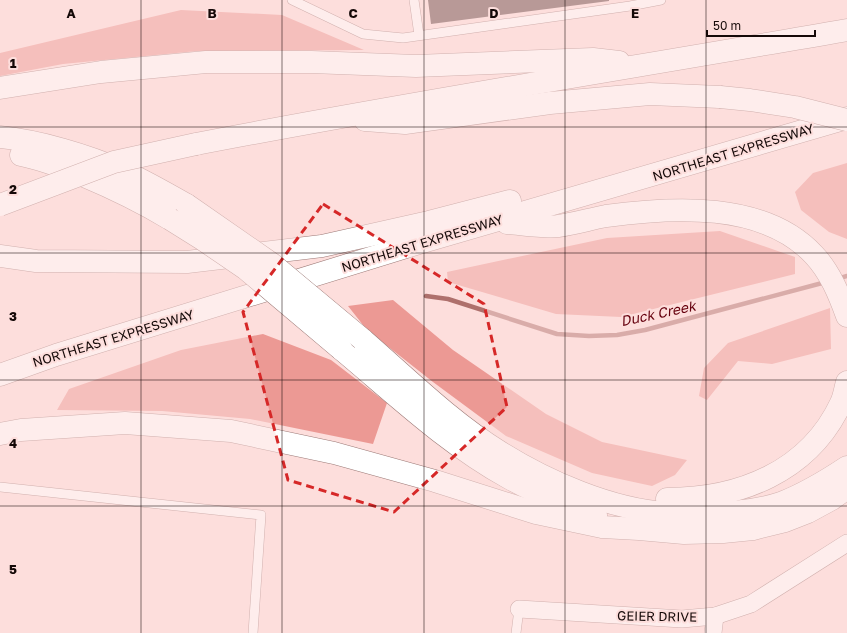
<svg xmlns="http://www.w3.org/2000/svg" width="847" height="633" font-family="'Golos Text',sans-serif">
  <rect width="100%" height="100%" fill="#fddedc"/>
  <g fill="#ec9994">
    <path d="M 181,10 L 282,15 L 364,50 L 197,51 L 63,64 L 0,76 L 0,53 Z"/>
    <path d="M 847,163 L 847,239 L 829,232 L 801,210 L 795,192 L 813,173 Z"/>
    <path d="M 720,231 L 795,257 L 795,274 L 621,317 L 556,314 L 448,282 L 447,272 L 607,238 Z"/>
    <path d="M 393,300 L 453,350 L 546,414 L 602,442 L 687,460 L 675,475 L 652,486 L 592,473 L 506,436 L 433,382 L 367,330 L 348,306 Z"/>
    <path d="M 830,308 L 831,349 L 772,364 L 738,361 L 707,400 L 699,396 L 704,368 L 728,343 Z"/>
    <path d="M 263,334 L 331,360 L 387,403 L 373,444 L 250,419 L 162,411 L 57,410 L 69,389 L 181,350 Z"/>
  </g>
  <g fill="none" stroke-linecap="round" stroke-linejoin="round">
    <g stroke="#ae706c" stroke-width="4.5">
      <path d="M 837,279 L 847,276"/>
      <path d="M 426,296 L 448,299 L 557,334 L 589,336 L 617,335 L 645,330 L 826,282"/>
    </g>
  </g>
  <path fill="#654644" d="M 428,0 L 609,0 L 609,1 L 431,24 Z"/>
  <g fill="none" stroke-linecap="round" stroke-linejoin="round">
    <defs>
      <g id="lane">
        <path d="M 292,0 L 363,34 L 403,38 L 630,6 L 661,0"/>
        <path d="M 414,0 L 419,35"/>
        <path d="M 0,487 L 261,515 L 253,633"/>
        <path d="M 516,633 L 519,609"/>
      </g>
      <g id="street">
        <path d="M 519,609 L 682,619 L 715,616 L 751,604 L 847,543"/>
        <path d="M 713,633 L 715,616"/>
      </g>
      <g id="highway">
        <path d="M 0,88 L 101,72 L 206,62 L 311,62 L 416,66 L 593,59 L 619,62"/>
        <path d="M 365,120 L 405,123 L 550,103 L 650,94 L 720,97"/>
        <path d="M 0,137 C 39,141 87,155 123,171 C 145,181 166,193 187,205"/>
        <path d="M 196,144 C 412,102 630,68 847,30"/>
        <path d="M 21,155 C 42,159 62,167 82,175 C 113,188 142,202 170,219"/>
        <path d="M 507,223 C 521,224 545,228 558,226 C 574,224 590,219 606,216 C 672,207 764,201 814,255 C 830,272 839,294 847,316"/>
        <path d="M 0,256 L 36,261 L 187,262 L 322,246 L 429,222 L 510,201"/>
        <path d="M 362,339 C 407,378 450,421 500,452 C 546,481 612,510 667,513 C 680,514 693,513 706,513 C 730,513 757,511 781,503 C 804,494 826,481 847,467"/>
        <path d="M 341,349 C 395,394 447,444 509,478 C 536,493 566,505 596,515"/>
        <path d="M 0,375 L 56,355 L 419,243 L 847,118"/>
        <path d="M 0,434 L 21,430 L 125,423 L 231,431 L 334,453 L 435,481 L 536,513 L 602,527 L 639,529 L 684,533 L 723,532 L 753,529 L 785,521 L 808,512 L 832,499 L 847,488"/>
        <path d="M 667,499 C 739,499 809,472 841,403 C 844,397 845,389 847,382"/>
      </g>
    </defs>
    <use href="#lane" stroke="#9c7a77" stroke-width="10"/>
    <use href="#street" stroke="#9c7a77" stroke-width="18"/>
    <use href="#highway" stroke="#9c7a77" stroke-width="23"/>
    <use href="#lane" stroke="#fff" stroke-width="9"/>
    <use href="#street" stroke="#fff" stroke-width="17"/>
    <use href="#highway" stroke="#fff" stroke-width="22"/>
    <defs>
      <g id="highway-bridge">
        <path d="M 720,97 L 750,100 L 795,107 L 847,120"/>
        <path d="M 0,205 L 114,162 L 196,144"/>
        <path d="M 187,205 L 272,264 L 362,339"/>
        <path d="M 170,219 L 202,239 L 246,269 L 341,349"/>
      </g>
    </defs>
    <use href="#highway-bridge" stroke="#9c7a77" stroke-width="23" stroke-linecap="butt"/>
    <use href="#highway-bridge" stroke="#fff" stroke-width="22"/>
  </g>
  <path d="M0 0H847V633H0ZM 323,204 L 484,304 L 507,407 L 394,512 L 288,480 L 243,312 Z" fill="#fddedc" fill-opacity=".55" fill-rule="evenodd"/>
  <path fill="none" stroke="#d62828" stroke-width="3" stroke-dasharray="8 5" stroke-linejoin="round" d="M 323,204 L 484,304 L 507,407 L 394,512 L 288,480 L 243,312 Z"/>
  <path fill="none" stroke="#150908" stroke-width="1" stroke-opacity="0.55" d="M 141,0 L 141,633M 282,0 L 282,633M 424,0 L 424,633M 565,0 L 565,633M 706,0 L 706,633M 0,127 L 847,127M 0,253 L 847,253M 0,380 L 847,380M 0,506 L 847,506"/>
  <g text-anchor="middle" dominant-baseline="central" stroke-width="4" stroke-linejoin="round" paint-order="stroke">
    <g font-size="13" fill="#150908" stroke="#fddedc">
      <text transform="translate(733 152) rotate(-17)">NORTHEAST EXPRESSWAY</text>
      <text transform="translate(422 243) rotate(-17)">NORTHEAST EXPRESSWAY</text>
      <text transform="translate(113 338) rotate(-17)">NORTHEAST EXPRESSWAY</text>
      <text transform="translate(657 616) rotate(1)">GEIER DRIVE</text>
    </g>
    <g font-size="14" font-style="italic" fill="#66000e" stroke="#fddedc">
      <text transform="translate(658 313) rotate(-12)">Duck Creek</text>
    </g>
  </g>
  <g font-size="13" text-anchor="middle" font-weight="bold" fill="#150908" stroke="#fddedc" stroke-width="4" stroke-linejoin="round" paint-order="stroke">
    <text x="71" y="18">A</text>
    <text x="212" y="18">B</text>
    <text x="353" y="18">C</text>
    <text x="494" y="18">D</text>
    <text x="635" y="18">E</text>
    <text x="13" y="68">1</text>
    <text x="13" y="194">2</text>
    <text x="13" y="321">3</text>
    <text x="13" y="448">4</text>
    <text x="13" y="574">5</text>
  </g>
  <path d="M707 30v6h108v-6" fill="none" stroke="#150908" stroke-width="2"/>
  <text x="713" y="30" font-size="12" fill="#150908" stroke="#fddedc" stroke-width="3" paint-order="stroke">50 m</text>
</svg>
